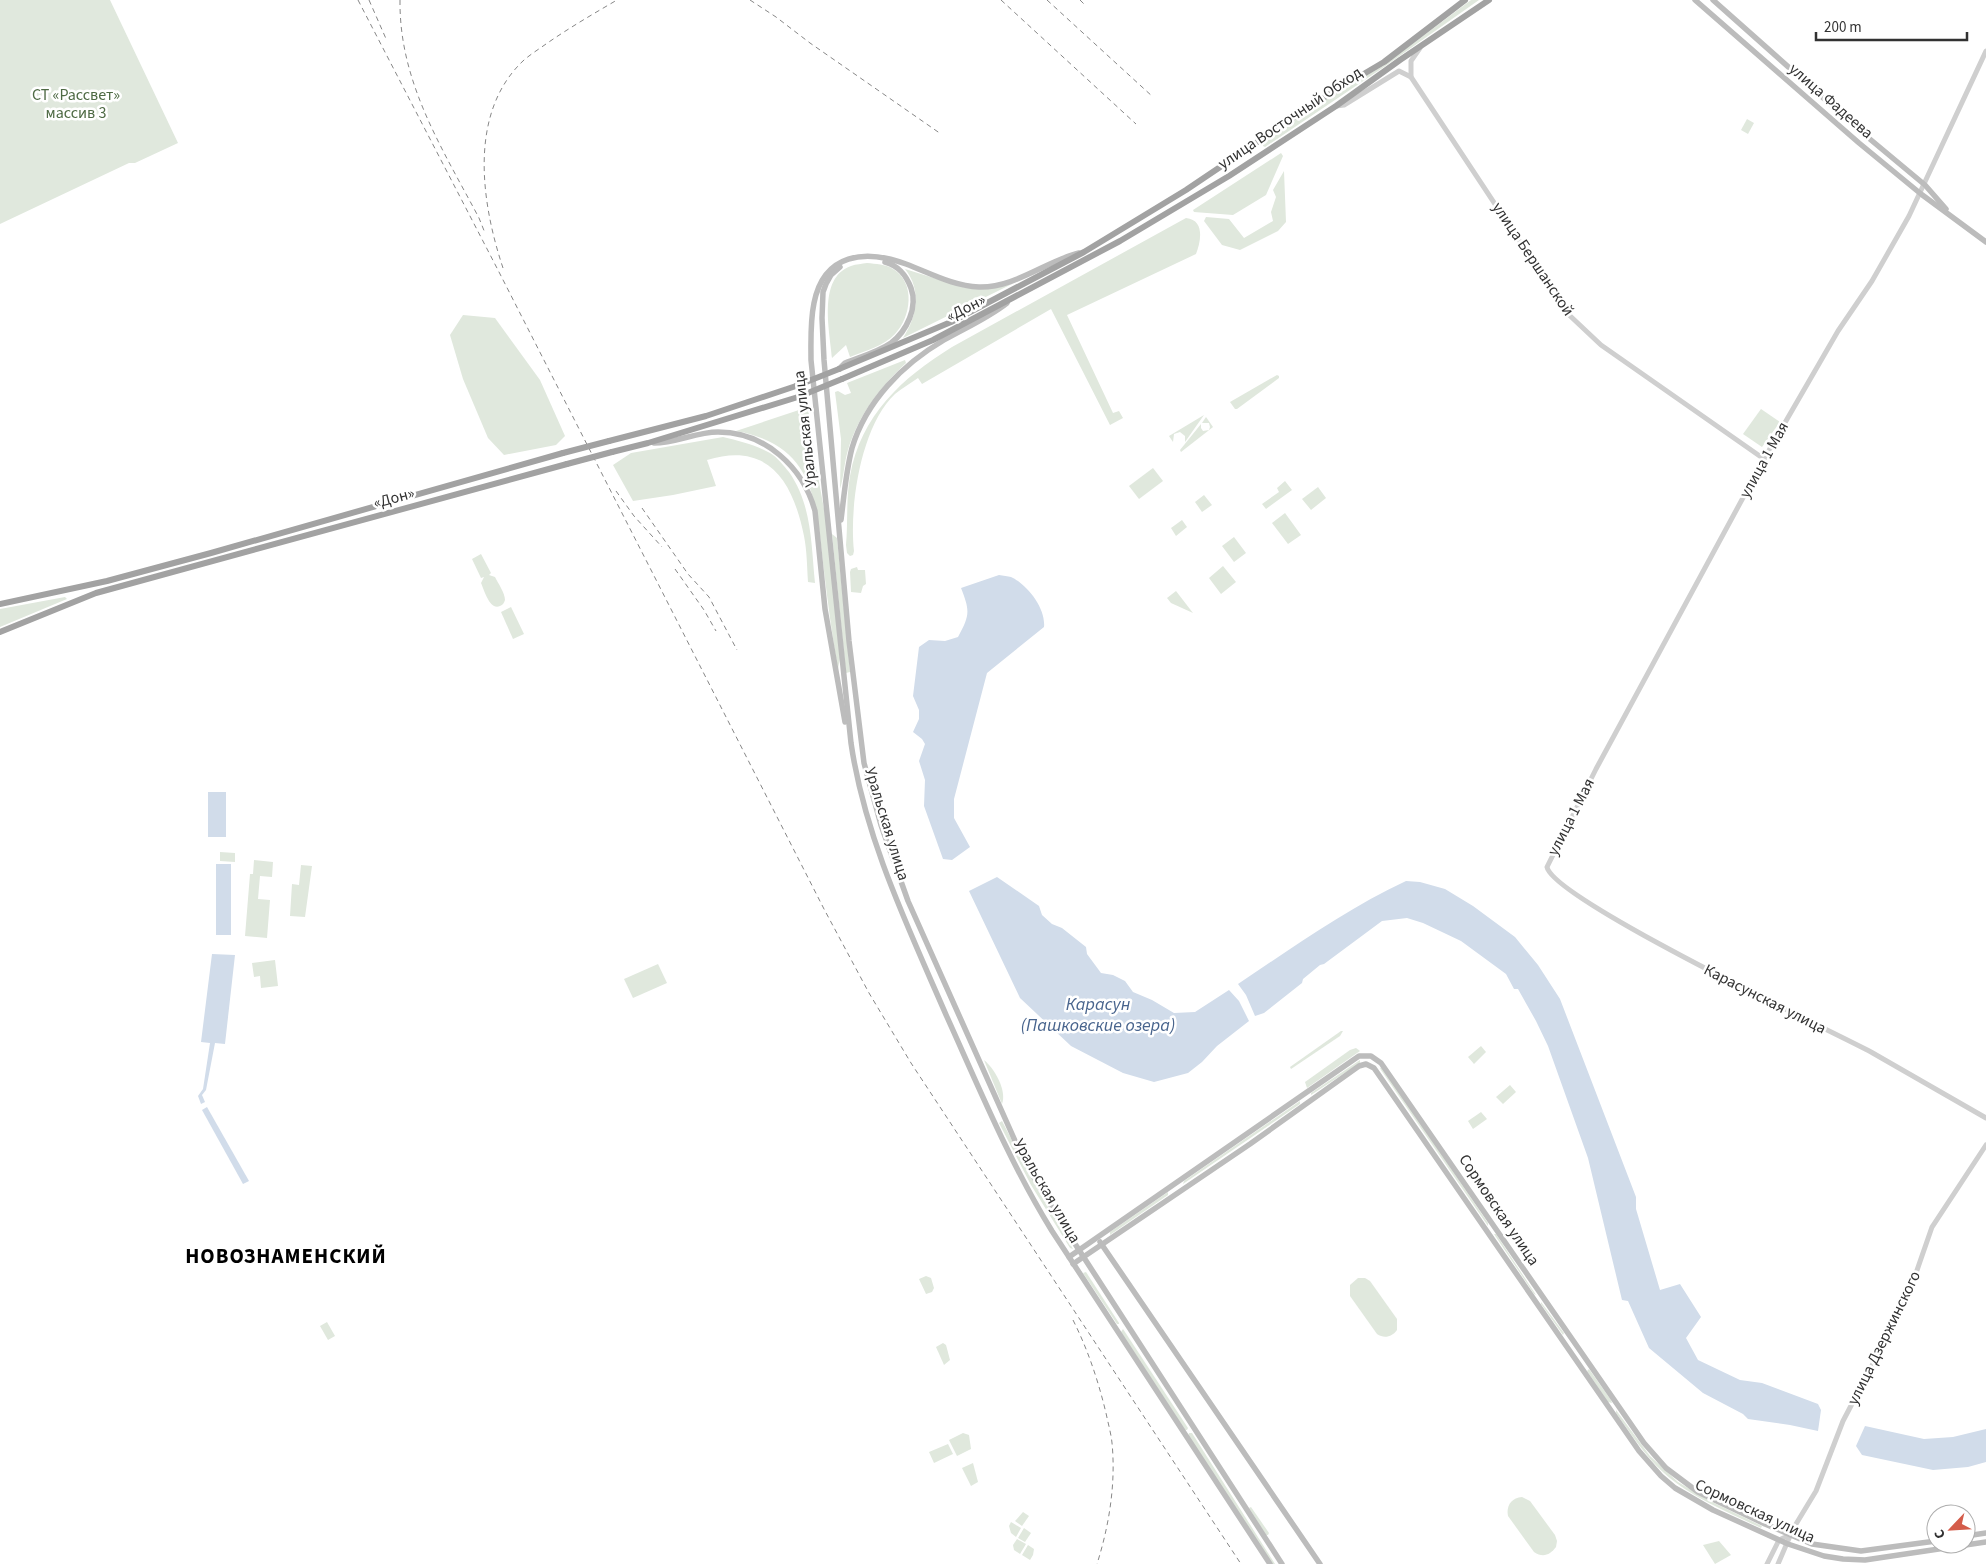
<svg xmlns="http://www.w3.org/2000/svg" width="1986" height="1564" font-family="'Source Sans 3',sans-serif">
  <rect width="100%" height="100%" fill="#fff"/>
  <g fill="#e0e8dd">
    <path d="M 0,0 L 110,0 L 178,143 L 135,163 L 129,163 L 0,224 Z"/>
    <path d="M 1471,0 L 1479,0 L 1384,67 L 1265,147 L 1263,146 L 1263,143 L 1324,100 L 1383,66 Z"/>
    <path d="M 1747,119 L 1754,123 L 1748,134 L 1741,130 Z"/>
    <path d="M 1281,153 L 1283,156 L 1266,195 L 1233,215 L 1194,212 L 1193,210 Z"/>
    <path d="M 1284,171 L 1286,222 L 1278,231 L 1240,250 L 1222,245 L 1204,221 L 1206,217 L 1229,219 L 1244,238 L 1273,221 L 1271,212 L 1276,197 L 1273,190 Z"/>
    <path d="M 1186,218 C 1205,220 1201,241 1196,254 L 1067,315 L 1113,413 L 1119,411 L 1123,418 L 1110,425 L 1051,309 L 922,384 L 918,378 C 911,383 902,388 895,394 C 861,426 849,506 854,551 L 853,555 L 850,556 L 847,553 L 846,545 C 848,523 846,498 850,476 C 861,415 902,378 952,347 Z"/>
    <path d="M 867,263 C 876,264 885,264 893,269 C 916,283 911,317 895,334 C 884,346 865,351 850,357 L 846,345 L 832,358 C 830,331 817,278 851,266 C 856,264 862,264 867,263 Z"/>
    <path d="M 905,269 L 966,288 L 993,288 L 1012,284 L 903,338 C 917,317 922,290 905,269 Z"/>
    <path d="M 463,315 L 495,318 L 540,380 L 565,436 L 556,445 L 504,455 L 488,438 L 463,379 L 450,335 Z"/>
    <path d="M 905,360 L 906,363 C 880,387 858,416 848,450 C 844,463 844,476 840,489 L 841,439 L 835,392 L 838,391 L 845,395 L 851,393 L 847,383 Z"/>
    <path d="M 1277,375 L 1279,376 L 1279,378 L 1237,409 L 1235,409 L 1230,402 Z"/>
    <path d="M 808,407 L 815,460 L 826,520 L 840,658 L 838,669 C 832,636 828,603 824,571 C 816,504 817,446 736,431 Z"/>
    <path d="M 1761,409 L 1780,422 L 1762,447 L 1743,434 Z"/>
    <path d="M 1204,415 L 1185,442 L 1185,436 L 1180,432 L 1174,434 L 1173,442 L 1169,436 Z"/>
    <path d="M 1206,417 L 1213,427 L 1181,452 L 1180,450 L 1201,424 L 1201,428 L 1203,431 L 1209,430 L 1210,427 L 1209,423 L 1202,423 Z"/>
    <path d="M 723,437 C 739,441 756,445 770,453 C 777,457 784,466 789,472 C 812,505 811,543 815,583 L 808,582 C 807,567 807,551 804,536 C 793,482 769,441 707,460 L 716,486 L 673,495 L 633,501 L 613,465 L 631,453 Z"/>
    <path d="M 1153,468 L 1163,481 L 1139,499 L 1129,486 Z"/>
    <path d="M 1285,481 L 1292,490 L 1266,509 L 1262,504 L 1279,492 L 1277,488 Z"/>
    <path d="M 1318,487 L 1326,498 L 1311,510 L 1302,499 Z"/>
    <path d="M 1204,495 L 1212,505 L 1202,512 L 1195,502 Z"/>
    <path d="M 1285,513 L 1301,535 L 1288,544 L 1272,523 Z"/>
    <path d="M 1182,520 L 1187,527 L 1176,536 L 1171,528 Z"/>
    <path d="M 832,534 L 837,538 L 850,672 L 846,673 Z"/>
    <path d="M 1234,537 L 1246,553 L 1234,562 L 1222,546 Z"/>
    <path d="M 481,554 L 491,573 L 489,575 L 495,577 C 498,583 505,593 505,600 C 504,603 503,605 500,606 C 490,611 484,590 481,583 L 484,577 L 481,578 L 472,559 Z"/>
    <path d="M 1223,566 L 1236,582 L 1221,594 L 1209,578 Z"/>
    <path d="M 857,567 L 858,570 L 865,570 L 866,584 L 863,586 L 861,593 L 851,592 L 850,572 L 851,569 Z"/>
    <path d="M 1176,591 L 1193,613 L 1171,603 L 1167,598 Z"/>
    <path d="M 65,597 L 67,599 L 0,627 L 0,609 Z"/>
    <path d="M 511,607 L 524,634 L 513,639 L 501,612 Z"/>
    <path d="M 220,852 L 235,853 L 235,862 L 220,861 Z"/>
    <path d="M 254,860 L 273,862 L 272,877 L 260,876 L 258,899 L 270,900 L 267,938 L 245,936 L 250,874 L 253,874 Z"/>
    <path d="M 301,865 L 312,866 L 305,917 L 290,916 L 292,884 L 299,885 Z"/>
    <path d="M 275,960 L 278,986 L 261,988 L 260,976 L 254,977 L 252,963 Z"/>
    <path d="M 658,964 L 667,983 L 633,998 L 624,979 Z"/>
    <path d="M 1341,1031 L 1343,1031 L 1340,1036 L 1291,1069 L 1290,1067 Z"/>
    <path d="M 1481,1046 L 1486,1052 L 1474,1064 L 1468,1057 Z"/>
    <path d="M 1356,1048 L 1360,1051 L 1307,1088 L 1305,1082 L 1350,1050 Z"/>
    <path d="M 984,1060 C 995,1069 1007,1091 1002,1104 Z"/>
    <path d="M 1360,1060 L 1360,1063 L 1311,1095 L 1311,1093 Z"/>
    <path d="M 1382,1067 L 1488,1223 L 1488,1226 L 1381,1070 L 1380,1068 Z"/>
    <path d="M 1510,1085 L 1516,1092 L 1503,1104 L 1496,1097 Z"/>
    <path d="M 1300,1101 L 1300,1104 L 1183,1184 L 1184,1181 Z"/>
    <path d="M 1481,1112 L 1487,1119 L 1473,1129 L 1468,1121 Z"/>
    <path d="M 1002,1121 L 1038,1190 L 1073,1249 L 1070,1248 L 1031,1185 L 999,1123 Z"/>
    <path d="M 1168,1192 L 1168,1195 L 1110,1235 L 1110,1232 Z"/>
    <path d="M 1494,1234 L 1496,1234 L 1536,1295 L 1534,1294 Z"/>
    <path d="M 1086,1272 L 1119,1323 L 1119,1324 L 1117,1324 L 1083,1273 Z"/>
    <path d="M 926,1276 L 931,1278 L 934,1288 L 932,1292 L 926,1294 L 919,1279 Z"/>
    <path d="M 1358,1278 L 1365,1278 L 1370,1281 L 1397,1319 L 1397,1330 C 1392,1337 1384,1339 1377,1334 L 1350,1296 L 1350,1285 Z"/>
    <path d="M 1541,1302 L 1564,1333 L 1563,1335 L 1541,1304 Z"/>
    <path d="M 327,1322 L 335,1336 L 328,1340 L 320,1326 Z"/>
    <path d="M 1123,1329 L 1188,1428 L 1187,1430 L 1185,1430 L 1121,1332 Z"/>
    <path d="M 943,1343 L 946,1345 L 950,1360 L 944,1365 L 936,1347 Z"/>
    <path d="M 1589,1369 L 1611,1400 L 1612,1403 L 1608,1402 L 1587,1371 Z"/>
    <path d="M 1616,1410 L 1650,1456 L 1678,1482 L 1710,1501 L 1762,1526 L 1761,1528 C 1728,1512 1692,1498 1664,1473 C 1645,1456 1631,1434 1616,1413 Z"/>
    <path d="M 963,1433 L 969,1435 L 971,1449 L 957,1456 L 949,1440 Z"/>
    <path d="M 1189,1433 L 1192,1433 L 1275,1564 L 1272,1564 L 1188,1436 Z"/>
    <path d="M 948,1444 L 953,1454 L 934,1463 L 929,1452 Z"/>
    <path d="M 973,1463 L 978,1482 L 971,1486 L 962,1468 Z"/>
    <path d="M 1522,1497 L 1530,1501 L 1555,1535 L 1557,1541 L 1556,1547 C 1550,1555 1543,1558 1534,1552 L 1508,1516 C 1506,1506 1511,1498 1522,1497 Z"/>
    <path d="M 1251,1507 L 1269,1533 L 1268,1535 L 1266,1535 L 1249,1508 Z"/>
    <path d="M 1023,1512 L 1029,1516 L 1022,1526 L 1015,1521 Z"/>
    <path d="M 1011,1522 L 1021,1528 L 1016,1537 L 1011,1533 L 1009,1526 Z"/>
    <path d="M 1024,1528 L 1031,1533 L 1025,1542 L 1018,1538 Z"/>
    <path d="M 1017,1539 L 1026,1544 L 1020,1554 L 1014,1550 L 1013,1545 Z"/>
    <path d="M 1719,1541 L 1731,1555 L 1715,1564 L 1703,1545 Z"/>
    <path d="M 1028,1545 L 1034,1549 L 1033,1555 L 1030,1560 L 1022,1555 Z"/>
  </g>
  <g fill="#d1dcea">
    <path d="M 999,575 C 1003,576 1008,576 1011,577 C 1028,585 1046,609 1044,627 L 987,673 L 954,799 L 954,818 L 970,847 L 952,860 L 943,859 L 924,806 L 925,780 L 919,761 L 925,744 L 922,739 L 913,732 L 919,719 L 919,710 L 913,696 L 919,647 L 929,640 L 945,641 L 958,637 C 970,615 970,611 961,588 Z"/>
    <rect x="208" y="792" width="18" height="45"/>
    <rect x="216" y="864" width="15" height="71"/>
    <path d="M 997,877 L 1039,906 L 1042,915 L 1052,924 L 1062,928 L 1086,947 L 1087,954 L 1101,973 L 1113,975 L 1125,981 L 1133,992 L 1152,1000 L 1174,1013 L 1195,1012 L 1229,990 L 1239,1001 L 1249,1021 L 1217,1046 L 1202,1062 L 1188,1073 L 1154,1082 L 1123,1073 L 1071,1046 L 1020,998 L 969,891 Z"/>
    <path d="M 1406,881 L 1420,882 L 1445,889 L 1473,906 L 1515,937 L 1538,965 L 1560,999 L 1636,1197 L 1636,1209 L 1660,1290 L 1680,1284 L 1701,1317 L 1686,1338 L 1698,1360 L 1740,1380 L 1762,1383 L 1818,1404 L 1821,1410 L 1818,1431 L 1790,1425 L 1748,1419 L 1743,1414 L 1703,1393 L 1649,1348 L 1628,1301 L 1622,1300 L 1588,1158 L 1548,1046 L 1536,1021 L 1518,989 L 1514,989 L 1506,974 L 1461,941 L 1423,923 L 1407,918 L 1382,921 L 1324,964 L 1320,965 L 1303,979 L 1302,983 L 1264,1013 L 1255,1016 L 1246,995 L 1238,984 C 1292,948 1346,909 1406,881 Z"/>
    <path d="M 212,954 L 235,955 L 225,1044 L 215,1043 L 206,1090 L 202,1095 L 205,1102 L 201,1104 L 198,1096 L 203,1089 L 210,1043 L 201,1042 Z"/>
    <path d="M 207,1107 L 249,1181 L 243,1184 L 202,1110 Z"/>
    <path d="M 1865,1426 L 1924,1439 L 1953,1437 L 1986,1429 L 1986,1462 L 1968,1467 L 1933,1470 L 1862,1455 L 1856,1446 Z"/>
  </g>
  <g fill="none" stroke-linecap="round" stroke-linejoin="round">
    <g stroke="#cfcfcf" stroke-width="5">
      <path d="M 1986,51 L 1909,216 L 1872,281 L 1838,331 L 1764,459 L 1596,769 L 1547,867 C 1553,899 1827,1029 1871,1052 C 1909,1074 1948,1096 1986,1118"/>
      <path d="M 1411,77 L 1411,61 L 1420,48"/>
      <path d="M 1336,106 L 1344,105 L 1399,71 L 1411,77 L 1567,313 L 1601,345 L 1764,459"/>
      <path d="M 1767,1564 L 1779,1540 L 1790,1535"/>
      <path d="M 1778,1564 L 1793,1529 L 1816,1491 L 1843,1421 L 1888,1335 L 1915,1276 L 1932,1227 L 1986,1145"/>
    </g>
    <g stroke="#bcbcbc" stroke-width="5.5">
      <path d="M 1695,0 L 1859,143 L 1921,194 L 1986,242"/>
      <path d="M 1713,0 L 1865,135 L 1925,185 L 1946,209"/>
      <path d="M 1079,253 C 1046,261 1015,288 979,287 C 953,286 930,273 906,264 C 865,249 824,253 814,303 C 810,322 811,341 811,360 L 851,743 C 865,839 909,929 947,1017 C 980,1090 1010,1163 1052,1231 L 1270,1564"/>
      <path d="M 840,267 L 831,275 L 826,284 L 823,292 L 822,318 L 824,360 L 849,641 L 864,763 L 881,825 L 908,901 L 1016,1143 L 1032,1174 L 1059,1219 L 1282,1564"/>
      <path d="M 840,368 L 845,363 C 860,357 878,352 891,343 C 907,331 918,307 911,288 C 906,275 899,266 885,262"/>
      <path d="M 654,443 C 676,443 696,432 718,432 C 765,432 803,467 815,511 L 825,609 L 845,722"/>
      <path d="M 841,520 C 844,496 846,471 852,448 C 866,401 903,364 944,340 C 965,328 988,318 1007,303"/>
      <path d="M 1100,1242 L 1320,1564"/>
      <path d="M 1069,1257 L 1359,1056 L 1371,1056 L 1381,1063 L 1644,1443 L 1666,1468 L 1698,1492 L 1765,1524 L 1812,1544 L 1861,1551 L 1936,1541"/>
      <path d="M 1073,1264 L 1250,1144 L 1359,1066 L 1366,1064 L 1374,1068 L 1639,1451 L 1661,1476 L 1675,1488 L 1713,1510 L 1788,1544 L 1824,1556 L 1843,1559 L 1865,1560 L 1986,1542"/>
      <path d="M 1966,1536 L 1986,1533"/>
    </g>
    <g stroke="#a2a2a2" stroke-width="6">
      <path d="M 839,369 L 951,322 L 1084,252 L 1186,190 L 1318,101 L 1384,62 L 1465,0"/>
      <path d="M 842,379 L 933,340 L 1120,241 L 1229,176 L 1336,106 L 1400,60 L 1489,0"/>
      <path d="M 609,441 L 706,416 L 796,386"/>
      <path d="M 612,452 L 648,443 L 798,397"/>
      <path d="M 0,604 L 107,581 L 211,553 L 563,453"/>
      <path d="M 0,632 L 96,593 L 567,464"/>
    </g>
    <g stroke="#878787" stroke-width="1" stroke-dasharray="5 4" stroke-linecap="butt">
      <path d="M 358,0 L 499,272 L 824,909 L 869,993 L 911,1063 L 1241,1564"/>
      <path d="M 369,0 L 387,41"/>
      <path d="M 400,0 C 399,82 442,148 479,218 L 485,233"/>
      <path d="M 750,0 L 776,17 L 810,43 L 941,134"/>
      <path d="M 1001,0 L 1136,124"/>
      <path d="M 1047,0 L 1153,97"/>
      <path d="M 1080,0 L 1084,4"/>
      <path d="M 503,268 C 481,202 468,112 524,60 C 531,54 539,49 546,44 C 569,28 593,14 617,0"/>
      <path d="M 616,491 L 634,516 L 662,547"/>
      <path d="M 642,508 L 688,574 L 709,597 L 737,650"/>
      <path d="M 675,569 L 704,610 L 716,631"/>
      <path d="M 1073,1320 C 1088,1350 1098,1380 1106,1413 C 1108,1423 1111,1433 1112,1443 C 1116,1484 1109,1526 1097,1564"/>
    </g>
    <g stroke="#a2a2a2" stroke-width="6">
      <path d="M 796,386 L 839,369"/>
      <path d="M 798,397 L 842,379"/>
      <path d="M 563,453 L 609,441"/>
      <path d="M 567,464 L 612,452"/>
    </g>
  </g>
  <g text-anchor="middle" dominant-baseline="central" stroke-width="5" stroke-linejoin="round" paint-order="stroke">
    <g font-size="16" fill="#4e6a44" stroke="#fff">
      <text x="76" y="95">СТ «Рассвет»<tspan x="76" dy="18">массив 3</tspan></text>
    </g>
    <g font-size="16" fill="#323232" stroke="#fff">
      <text transform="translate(1831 101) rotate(41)">улица Фадеева</text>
      <text transform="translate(1290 118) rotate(-34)">улица Восточный Обход</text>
      <text transform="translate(1533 259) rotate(56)">улица Бершанской</text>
      <text transform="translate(966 308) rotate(-27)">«Дон»</text>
      <text transform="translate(805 429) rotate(-96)">Уральская улица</text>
      <text transform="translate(1764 460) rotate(-61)">улица 1 Мая</text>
      <text transform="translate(394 498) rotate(-15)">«Дон»</text>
      <text transform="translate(1571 817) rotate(-63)">улица 1 Мая</text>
      <text transform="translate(887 824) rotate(73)">Уральская улица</text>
      <text transform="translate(1765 999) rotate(27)">Карасунская улица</text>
      <text transform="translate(1047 1191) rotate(60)">Уральская улица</text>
      <text transform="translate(1499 1210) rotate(56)">Сормовская улица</text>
      <text transform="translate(1884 1338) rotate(-64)">улица Дзержинского</text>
      <text transform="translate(1755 1511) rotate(25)">Сормовская улица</text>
    </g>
    <g font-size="18" font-style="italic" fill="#48648d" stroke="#fff">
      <text x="1098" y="1004">Карасун<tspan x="1098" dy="21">(Пашковские озера)</tspan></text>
    </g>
    <g font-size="21" font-weight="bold" letter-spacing="1" fill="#000" stroke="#fff">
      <text x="286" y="1256">НОВОЗНАМЕНСКИЙ</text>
    </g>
  </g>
  <g transform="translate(1951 1529) rotate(245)"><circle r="24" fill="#ffffff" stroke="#adadad"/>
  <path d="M0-4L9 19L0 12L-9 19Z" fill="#d45c4a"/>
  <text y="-8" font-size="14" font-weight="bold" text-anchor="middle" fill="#323232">С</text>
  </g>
  <path d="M1816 32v8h151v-8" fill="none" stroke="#323232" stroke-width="2.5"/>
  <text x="1824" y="32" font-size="15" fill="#323232" stroke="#ffffff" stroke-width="4" paint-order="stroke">200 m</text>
</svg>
